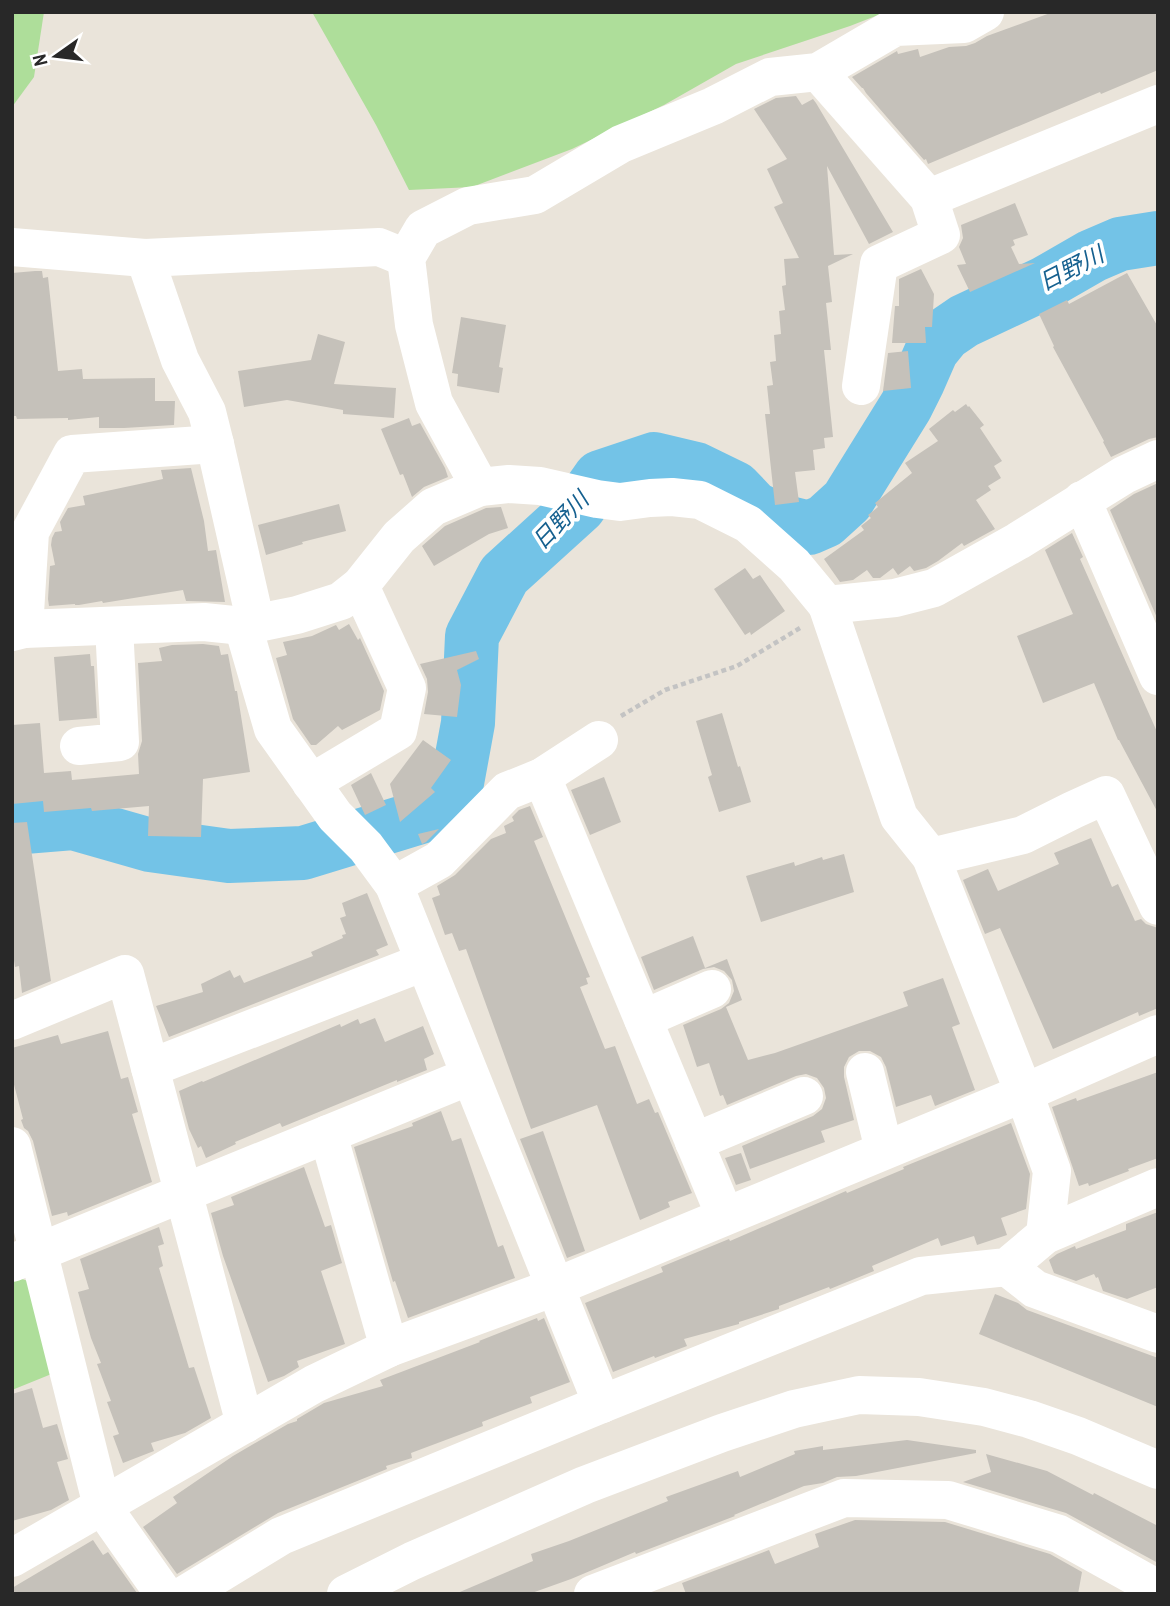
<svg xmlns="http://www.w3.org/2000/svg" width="1170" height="1606" font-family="'Archivo Narrow','Noto Sans JP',sans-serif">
  <rect width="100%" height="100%" fill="#eae4da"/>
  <g fill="#aede9a">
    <path d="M 12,12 L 44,12 L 34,77 L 12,107 Z"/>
    <path d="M 312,12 L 886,12 L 850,26 L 736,64 L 664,105 L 572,149 L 472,187 L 409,190 L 376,125 Z"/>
    <path d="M 19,1278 L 31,1282 L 54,1373 L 12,1390 L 12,1281 Z"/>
  </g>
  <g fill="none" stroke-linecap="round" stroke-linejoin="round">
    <path stroke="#73c3e7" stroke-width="54" d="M 12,828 L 73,823 L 150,845 L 229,856 L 303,853 L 437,812 L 457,783 L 468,723 L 472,636 L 504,575 L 579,507 L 600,477 L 654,459 L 696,469 L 735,488 L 754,508 L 781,521 L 809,528 L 825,521 L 847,501 L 906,406 L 918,382 L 932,350 L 945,334 L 964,321 L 1045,283 L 1092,256 L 1120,244 L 1158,238"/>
  </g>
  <g fill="#c5c1ba">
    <path d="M 1053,12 L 1158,12 L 1158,70 L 1101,94 L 1100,92 L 928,164 L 926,159 L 924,160 L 866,93 L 863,88 L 862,88 L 852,77 L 897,51 L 898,54 L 918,49 L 920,57 L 949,47 L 966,46 L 975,43 L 987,36 Z"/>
    <path d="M 796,96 L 802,105 L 813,99 L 816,103 L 893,232 L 869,244 L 827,166 L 834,255 L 853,254 L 828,266 L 832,302 L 826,303 L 831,350 L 824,350 L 833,437 L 824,438 L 825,448 L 813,450 L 815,470 L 795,472 L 799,502 L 775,505 L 765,414 L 770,414 L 767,386 L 773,385 L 770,362 L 776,361 L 774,335 L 781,334 L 779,311 L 785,310 L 782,286 L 786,285 L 784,259 L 799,258 L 774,207 L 783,203 L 767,169 L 787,159 L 754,109 L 776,98 Z"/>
    <path d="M 1015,203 L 1028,235 L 1013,240 L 1015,245 L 1011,247 L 1019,264 L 1035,263 L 970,292 L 957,265 L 966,264 L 959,247 L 963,238 L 961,225 Z"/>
    <path d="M 921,269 L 934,294 L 932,327 L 925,327 L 926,343 L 892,343 L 895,306 L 899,306 L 899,279 Z"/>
    <path d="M 35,271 L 42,271 L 43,278 L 48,277 L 58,371 L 82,369 L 83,379 L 155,378 L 155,401 L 175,401 L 174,425 L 124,428 L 99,428 L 99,417 L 68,420 L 68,418 L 17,419 L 16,416 L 12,416 L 12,273 Z"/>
    <path d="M 1127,273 L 1158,327 L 1158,437 L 1149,439 L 1111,457 L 1103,442 L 1104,441 L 1053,347 L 1054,346 L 1039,314 L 1067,300 L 1069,304 Z"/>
    <path d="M 461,317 L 506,325 L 499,367 L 503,368 L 499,393 L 457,386 L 458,374 L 452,373 Z"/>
    <path d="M 318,334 L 345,342 L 334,384 L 396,388 L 394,418 L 343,414 L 343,410 L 287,400 L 244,407 L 238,371 L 311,360 Z"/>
    <path d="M 908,351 L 911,388 L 883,391 L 888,353 Z"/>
    <path d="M 966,404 L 968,407 L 969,406 L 984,425 L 980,428 L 1002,461 L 994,466 L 1001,478 L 988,486 L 991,490 L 976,500 L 995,529 L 964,546 L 962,543 L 938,561 L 926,568 L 914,571 L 910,566 L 898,575 L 893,568 L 880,578 L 873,578 L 867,570 L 853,580 L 840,582 L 824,559 L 864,530 L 861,526 L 871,518 L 868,515 L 878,507 L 875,503 L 912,473 L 905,463 L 938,441 L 929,429 L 953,410 L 955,412 Z"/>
    <path d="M 409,418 L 412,426 L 420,423 L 445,468 L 448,477 L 424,487 L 412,497 L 403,474 L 400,475 L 381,429 Z"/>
    <path d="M 191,468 L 204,521 L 208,551 L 216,550 L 225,602 L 186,601 L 183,590 L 103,603 L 102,601 L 79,605 L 75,605 L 75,604 L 49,606 L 48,599 L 50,566 L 55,565 L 51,545 L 52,538 L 55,532 L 62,531 L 60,522 L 68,508 L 85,505 L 83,496 L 163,479 L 161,470 Z"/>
    <path d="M 1158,483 L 1158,620 L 1110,510 L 1134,494 Z"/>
    <path d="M 339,504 L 346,531 L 302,542 L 303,544 L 266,555 L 258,525 Z"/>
    <path d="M 501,507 L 508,528 L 489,534 L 434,566 L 422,546 L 445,526 L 486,508 Z"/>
    <path d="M 1072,533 L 1083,557 L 1080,559 L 1158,734 L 1158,813 L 1119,740 L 1118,740 L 1094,683 L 1043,703 L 1017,636 L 1073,614 L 1045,550 Z"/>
    <path d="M 745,568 L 753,579 L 760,575 L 785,611 L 751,635 L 750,632 L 745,635 L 714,589 Z"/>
    <path d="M 349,624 L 358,640 L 360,638 L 384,691 L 380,710 L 342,730 L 338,726 L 316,745 L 311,745 L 293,719 L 276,658 L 287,655 L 283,642 L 312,636 L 336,625 L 339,630 Z"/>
    <path d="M 203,644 L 219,646 L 221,655 L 228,654 L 235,691 L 237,691 L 250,772 L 203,779 L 201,837 L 148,836 L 149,806 L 92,811 L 91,808 L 44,812 L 43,801 L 12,804 L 12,725 L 40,723 L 44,773 L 71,771 L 72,780 L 139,774 L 138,754 L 142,741 L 138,663 L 162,661 L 159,648 L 172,645 Z"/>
    <path d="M 476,651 L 479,659 L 457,670 L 461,685 L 457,717 L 424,714 L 428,692 L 427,679 L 420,664 Z"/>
    <path d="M 90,654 L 91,666 L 94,666 L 97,718 L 59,721 L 54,657 Z"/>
    <path d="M 722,713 L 738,767 L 740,766 L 751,802 L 719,812 L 708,777 L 712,775 L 696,721 Z"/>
    <path d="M 423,740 L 451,760 L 431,788 L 435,792 L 400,822 L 390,784 Z"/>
    <path d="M 371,773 L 386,805 L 365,815 L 351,785 Z"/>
    <path d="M 604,777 L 621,822 L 590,835 L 571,790 Z"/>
    <path d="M 530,806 L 543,837 L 534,841 L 590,977 L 586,978 L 588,984 L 580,987 L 605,1049 L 615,1046 L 637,1104 L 649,1099 L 655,1113 L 658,1112 L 692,1193 L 668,1202 L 670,1207 L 640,1220 L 597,1105 L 531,1129 L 466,949 L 459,951 L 452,933 L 445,935 L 432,898 L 440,895 L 437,886 L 455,875 L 491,839 L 506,833 L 504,826 L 514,821 L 512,817 L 519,810 Z"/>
    <path d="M 27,822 L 51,981 L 22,993 L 19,966 L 15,967 L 12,948 L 12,823 Z"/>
    <path d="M 439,829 L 426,842 L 422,844 L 418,834 Z"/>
    <path d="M 1091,838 L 1112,887 L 1118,884 L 1135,921 L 1141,919 L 1146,924 L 1158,928 L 1158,1008 L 1139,1016 L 1138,1012 L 1053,1049 L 1000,928 L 985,934 L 963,880 L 988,869 L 998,891 L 1059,864 L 1054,853 Z"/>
    <path d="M 844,854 L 854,892 L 761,922 L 746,876 L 794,862 L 795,866 L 822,857 L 823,860 Z"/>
    <path d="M 367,893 L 388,945 L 376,950 L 379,955 L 169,1037 L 156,1006 L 203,992 L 201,984 L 230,970 L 234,978 L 240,975 L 244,983 L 313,956 L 311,952 L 343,938 L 342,935 L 346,934 L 340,918 L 346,916 L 342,903 Z"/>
    <path d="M 693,936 L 705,968 L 727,959 L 742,1000 L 726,1007 L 748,1060 L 775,1053 L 908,1006 L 903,992 L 943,978 L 960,1024 L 952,1027 L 975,1090 L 935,1106 L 931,1095 L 896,1107 L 886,1067 L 881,1057 L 870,1051 L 859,1051 L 849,1057 L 844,1067 L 844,1077 L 854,1120 L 821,1131 L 825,1142 L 750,1169 L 742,1146 L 813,1116 L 822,1109 L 826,1098 L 824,1088 L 817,1078 L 806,1074 L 796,1076 L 727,1105 L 723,1095 L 720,1096 L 709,1063 L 697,1067 L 683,1025 L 721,1009 L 729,1003 L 734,991 L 732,980 L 724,971 L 714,967 L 703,969 L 654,990 L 641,957 Z"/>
    <path d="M 375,1018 L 385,1042 L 423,1026 L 434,1054 L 424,1059 L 427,1070 L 397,1082 L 397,1080 L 282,1127 L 280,1123 L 235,1142 L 236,1144 L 206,1158 L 201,1146 L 198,1148 L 189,1129 L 179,1091 L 202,1081 L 203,1082 L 340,1024 L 341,1027 L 358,1019 L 360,1024 Z"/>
    <path d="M 108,1031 L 121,1079 L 128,1077 L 138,1112 L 132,1114 L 152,1182 L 68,1216 L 67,1212 L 52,1216 L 33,1141 L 28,1131 L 24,1128 L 21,1120 L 23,1119 L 12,1077 L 12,1048 L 58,1035 L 61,1044 Z"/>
    <path d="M 1158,1072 L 1158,1158 L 1128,1169 L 1129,1171 L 1089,1186 L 1088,1183 L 1079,1186 L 1052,1107 L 1076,1098 L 1077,1101 Z"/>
    <path d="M 441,1111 L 452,1141 L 461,1138 L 498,1247 L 503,1245 L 515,1278 L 408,1318 L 395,1281 L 393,1282 L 354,1147 L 413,1126 L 412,1123 Z"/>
    <path d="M 1011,1123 L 1030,1174 L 1026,1209 L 1001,1218 L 1007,1235 L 977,1245 L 974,1236 L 941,1246 L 938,1238 L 872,1266 L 874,1271 L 830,1289 L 829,1287 L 779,1306 L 779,1309 L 739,1322 L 739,1324 L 684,1339 L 687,1346 L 655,1358 L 654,1356 L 613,1372 L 585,1303 L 663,1272 L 661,1267 L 729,1239 L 730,1241 L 846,1191 L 847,1193 L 904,1169 L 903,1167 Z"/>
    <path d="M 543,1131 L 585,1251 L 567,1258 L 520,1139 Z"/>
    <path d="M 741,1153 L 751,1180 L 736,1185 L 725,1158 Z"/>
    <path d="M 304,1167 L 325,1227 L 331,1225 L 342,1263 L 321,1271 L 345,1344 L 297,1361 L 299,1367 L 284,1376 L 268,1382 L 223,1256 L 211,1213 L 234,1205 L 231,1197 Z"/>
    <path d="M 1158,1212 L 1158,1287 L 1127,1299 L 1103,1291 L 1098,1277 L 1096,1278 L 1094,1274 L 1076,1281 L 1054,1273 L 1049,1260 L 1057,1254 L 1075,1246 L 1076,1249 L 1126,1230 L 1126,1224 Z"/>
    <path d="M 159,1227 L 164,1244 L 158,1246 L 163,1266 L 159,1268 L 189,1368 L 194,1367 L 211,1418 L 185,1433 L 151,1443 L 154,1451 L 123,1463 L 113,1436 L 119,1434 L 107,1402 L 111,1401 L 97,1364 L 101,1363 L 91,1338 L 78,1292 L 89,1289 L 80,1259 Z"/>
    <path d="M 995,1294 L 1018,1303 L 1027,1310 L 1158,1358 L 1158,1407 L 979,1334 Z"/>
    <path d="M 537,1318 L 538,1321 L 544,1318 L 570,1382 L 530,1397 L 532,1403 L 482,1422 L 483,1426 L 411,1453 L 412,1458 L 386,1466 L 387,1469 L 278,1513 L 177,1574 L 143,1527 L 177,1503 L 173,1497 L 233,1456 L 288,1424 L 297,1421 L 297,1419 L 324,1403 L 383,1386 L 380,1380 L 480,1342 L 479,1341 Z"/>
    <path d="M 32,1388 L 43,1428 L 57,1424 L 68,1459 L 57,1462 L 69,1500 L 51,1510 L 12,1521 L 12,1394 Z"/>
    <path d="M 907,1440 L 976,1450 L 976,1453 L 856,1476 L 837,1477 L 823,1483 L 804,1486 L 734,1515 L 735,1516 L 636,1554 L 635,1552 L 571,1579 L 529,1594 L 455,1594 L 533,1561 L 531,1554 L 569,1541 L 668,1501 L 666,1497 L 738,1471 L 740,1477 L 795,1454 L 794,1451 L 823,1446 L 823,1450 Z"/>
    <path d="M 986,1454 L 1047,1471 L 1093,1495 L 1094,1493 L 1158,1526 L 1158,1563 L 1066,1513 L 963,1482 L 991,1472 Z"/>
    <path d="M 855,1520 L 945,1522 L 1050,1554 L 1082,1572 L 1078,1594 L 686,1594 L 682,1583 L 769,1550 L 775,1564 L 819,1547 L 815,1534 Z"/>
    <path d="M 93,1540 L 103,1555 L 108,1552 L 137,1593 L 12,1594 L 12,1588 Z"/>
  </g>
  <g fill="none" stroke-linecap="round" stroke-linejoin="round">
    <path stroke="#c3c3c3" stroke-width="4.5" stroke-dasharray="5 3.5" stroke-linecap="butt" d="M 621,716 L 665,690 L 737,666 L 800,628"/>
    <g stroke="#fff" stroke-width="38">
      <path d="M 818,72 L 929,198 L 941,235 L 879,264 L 861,386"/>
      <path d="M 929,198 L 1158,104"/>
      <path d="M 12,247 L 145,258 L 379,247 L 406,258"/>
      <path d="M 145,258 L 180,360 L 207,412 L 215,444 L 256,624"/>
      <path d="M 480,487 L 434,403 L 414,325 L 406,258 L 423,229 L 468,206 L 535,195 L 621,144 L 713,106 L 770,77 L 818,72 L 895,27 L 964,24 L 985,12"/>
      <path d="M 1082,500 L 1158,676"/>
      <path d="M 827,605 L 899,817 L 931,857 L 1024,1093 L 1052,1171 L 1045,1235"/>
      <path d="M 243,626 L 273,729 L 335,816 L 366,847 L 394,885 L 602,1404"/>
      <path d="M 24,629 L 30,532 L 72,454 L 215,444"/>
      <path d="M 12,632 L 24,629 L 204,622 L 243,626 L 297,615 L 341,601 L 360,586 L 399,537 L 433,507 L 480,487 L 509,484 L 540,486 L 597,499 L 620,502 L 650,498 L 672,497 L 700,500 L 748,524 L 794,565 L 827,605 L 895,598 L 934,588 L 1018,541 L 1124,475 L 1158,459"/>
      <path d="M 79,746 L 120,742 L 114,626"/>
      <path d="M 542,777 L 725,1216"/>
      <path d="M 311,783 L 398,731 L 407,688 L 360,586"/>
      <path d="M 931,857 L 1023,835 L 1073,810 L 1106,795 L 1158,906"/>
      <path d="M 394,885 L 439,860 L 507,791 L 542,777 L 599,740"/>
      <path d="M 643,1019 L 712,989"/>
      <path d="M 12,1021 L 125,974 L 245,1424"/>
      <path d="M 150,1068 L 424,962"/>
      <path d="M 865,1072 L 884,1150"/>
      <path d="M 328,1134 L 389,1348"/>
      <path d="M 694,1142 L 804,1096"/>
      <path d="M 12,1146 L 102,1506 L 164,1594"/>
      <path d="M 12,1263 L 470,1076"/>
      <path d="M 1007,1267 L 1035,1289 L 1158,1334"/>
      <path d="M 12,1558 L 314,1384 L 389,1348 L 555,1287 L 1024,1093 L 1158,1034"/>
      <path d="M 186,1594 L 281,1536 L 602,1404 L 921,1276 L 1007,1267 L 1045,1235 L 1158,1187"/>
      <path d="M 346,1594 L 412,1561 L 585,1485 L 722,1433 L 794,1409 L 859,1395 L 919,1397 L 984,1407 L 1029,1419 L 1078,1436 L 1158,1470"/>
      <path d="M 593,1594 L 844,1498 L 948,1500 L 1059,1534 L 1158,1589"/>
    </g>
  </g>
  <g text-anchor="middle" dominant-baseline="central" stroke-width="7" stroke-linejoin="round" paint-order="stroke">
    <g font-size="23" font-style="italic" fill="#15608f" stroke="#fff">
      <text transform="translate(1071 268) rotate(-27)">日野川</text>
      <text transform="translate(560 520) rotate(-46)">日野川</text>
    </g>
  </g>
  <rect width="1170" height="1606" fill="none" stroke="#282828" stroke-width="28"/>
  <g transform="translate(56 56) rotate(256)" stroke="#ffffff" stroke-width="5" paint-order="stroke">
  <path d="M0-5L12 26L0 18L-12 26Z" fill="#282828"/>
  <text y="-10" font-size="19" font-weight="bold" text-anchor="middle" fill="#282828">N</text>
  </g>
</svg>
